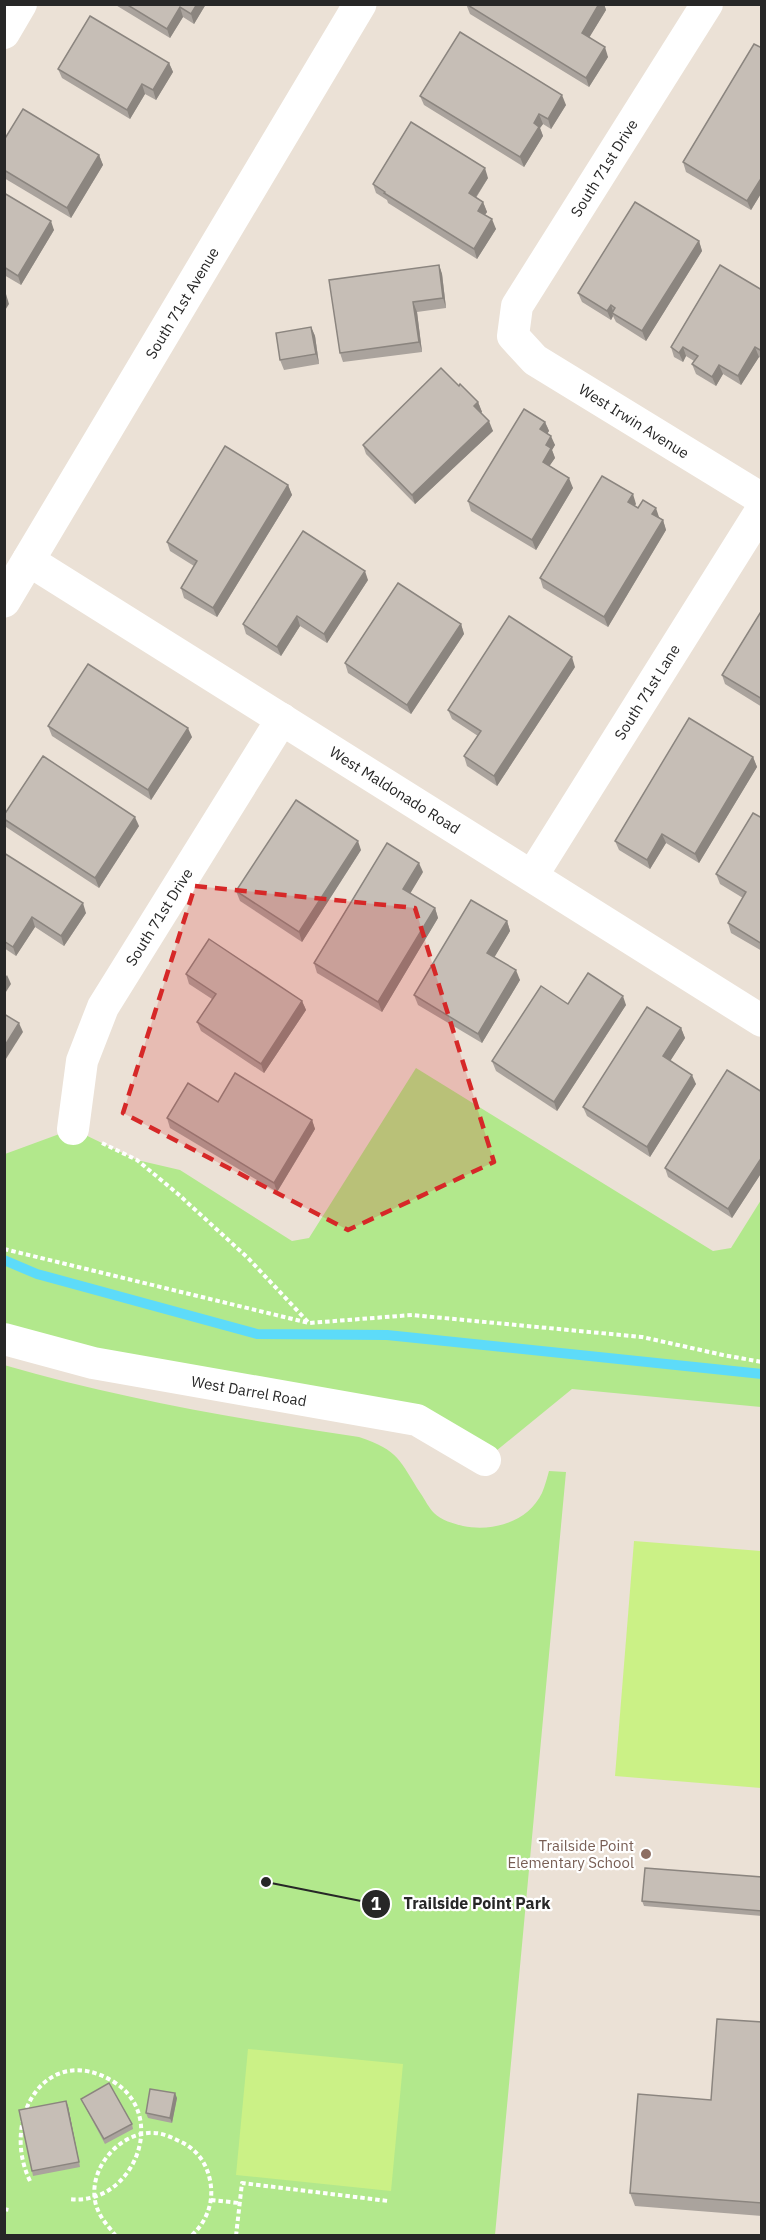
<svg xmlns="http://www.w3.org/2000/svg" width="766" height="2240" font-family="'IBM Plex Sans',sans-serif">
  <rect width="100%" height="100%" fill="#ebe1d6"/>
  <g fill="#b2e88c">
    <path d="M 416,1068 L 713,1251 L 731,1248 L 761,1200 L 761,1407 L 572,1389 L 485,1460 L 417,1420 L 5,1339 L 5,1154 L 73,1129 L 137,1160 L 180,1170 L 292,1241 L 309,1238 Z"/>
    <path d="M 4,1365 C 121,1399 238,1419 359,1437 C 400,1451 399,1460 421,1494 C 425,1500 429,1508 434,1513 C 441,1520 454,1524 463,1526 C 493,1532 528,1522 542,1493 C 545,1486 547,1478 549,1471 L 566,1472 L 495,2235 L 5,2235 Z"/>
  </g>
  <g fill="#cbf186">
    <path d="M 634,1541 L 761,1551 L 761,1788 L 615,1776 Z"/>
    <path d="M 248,2049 L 403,2064 L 391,2191 L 236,2175 Z"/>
  </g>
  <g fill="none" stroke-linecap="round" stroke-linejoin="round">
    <path stroke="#5ddbf9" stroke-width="10" d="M 4,1260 L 37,1274 L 257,1334 L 387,1335 L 762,1374"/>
    <g stroke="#fff" stroke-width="4" stroke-dasharray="4.5 3" stroke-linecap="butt">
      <path d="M 102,1143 L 137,1160 L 178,1194 L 248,1258 L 308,1322"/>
      <path d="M 4,1249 L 309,1323 L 412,1315 L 642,1337 L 723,1355 L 762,1362"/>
      <path d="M 30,2181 C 0,2119 46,2040 114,2082 C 170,2117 132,2207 69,2199"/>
      <path d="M 211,2200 L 239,2203"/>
      <path d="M 4,2209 L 9,2210"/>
      <path d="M 116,2236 C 108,2226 100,2218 96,2205 C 87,2172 115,2136 148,2133 C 160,2132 169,2136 179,2141 C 198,2149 209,2166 211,2187 C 213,2205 205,2224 191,2236"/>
      <path d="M 236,2236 L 242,2183 L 388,2201"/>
    </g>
    <g stroke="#fff" stroke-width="32">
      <path d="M 707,4 L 517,306 L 513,336 L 535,360 L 762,499"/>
      <path d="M 4,33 L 21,4"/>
      <path d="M 28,560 L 762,1021"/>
      <path d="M 532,876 L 762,509"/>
      <path d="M 73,1129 L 82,1061 L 103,1007 L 282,719"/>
      <path d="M 4,1339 L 93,1363 L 417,1420 L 485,1460"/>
    </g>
    <path stroke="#fff" stroke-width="33" d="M 4,601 L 360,4"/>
  </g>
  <g fill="#aaa39d">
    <path d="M 114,4 L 206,4 L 194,24 L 183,17 L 170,38 Z"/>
    <path d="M 466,4 L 604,4 L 606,10 L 589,37 L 608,57 L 589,87 L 470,14 Z"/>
    <path d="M 762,48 L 762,192 L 751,210 L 686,172 L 683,162 Z"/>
    <path d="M 169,63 L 173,72 L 156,100 L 145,94 L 130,119 L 62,78 L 58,69 Z"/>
    <path d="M 420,96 L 566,105 L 551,129 L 543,124 L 540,128 L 543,136 L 524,167 L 424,105 Z"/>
    <path d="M 4,140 L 99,155 L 103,165 L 71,218 L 4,178 Z"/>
    <path d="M 488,178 L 476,198 L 483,202 L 487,212 L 485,215 L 496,229 L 477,259 L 388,203 L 387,200 L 376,193 L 373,184 Z"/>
    <path d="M 4,193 L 54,230 L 21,285 L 4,275 Z"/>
    <path d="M 699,241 L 702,251 L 646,341 L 616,322 L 613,316 L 611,320 L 582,302 L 578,293 Z"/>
    <path d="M 439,265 L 442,274 L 446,308 L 417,312 L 422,352 L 343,362 L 340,353 Z"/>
    <path d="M 762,290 L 762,359 L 759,357 L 741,385 L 723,374 L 716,386 L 696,374 L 692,364 L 694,361 L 686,356 L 683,362 L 674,357 L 671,347 Z"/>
    <path d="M 311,327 L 315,336 L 319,364 L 284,370 L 280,360 Z"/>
    <path d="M 459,386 L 478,402 L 482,412 L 481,412 L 493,431 L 415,504 L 366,454 L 363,445 Z"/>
    <path d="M 545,422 L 549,431 L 547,433 L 555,445 L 552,450 L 555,458 L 549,466 L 573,488 L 536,550 L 471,511 L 468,501 Z"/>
    <path d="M 288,485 L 292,495 L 217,617 L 184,598 L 181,588 L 194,566 L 170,551 L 167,542 Z"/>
    <path d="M 636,504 L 635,506 L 638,508 L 659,517 L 663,520 L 666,530 L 608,627 L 543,588 L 540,578 Z"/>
    <path d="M 368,580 L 327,643 L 300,626 L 281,656 L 246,634 L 243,624 Z"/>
    <path d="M 762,610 L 762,707 L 725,684 L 722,675 Z"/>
    <path d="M 461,624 L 464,634 L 411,714 L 348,673 L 345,663 Z"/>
    <path d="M 575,667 L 497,786 L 467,766 L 464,756 L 478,736 L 452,719 L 448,710 Z"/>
    <path d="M 48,726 L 192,737 L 151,800 L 52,736 Z"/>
    <path d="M 753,757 L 757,767 L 699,863 L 666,843 L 650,869 L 619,850 L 615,841 Z"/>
    <path d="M 4,815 L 139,826 L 99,888 L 6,827 L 4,822 Z"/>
    <path d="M 762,818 L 762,951 L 731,933 L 728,923 L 743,898 L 720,884 L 716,874 Z"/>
    <path d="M 361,850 L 302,942 L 240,901 L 236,891 Z"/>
    <path d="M 4,853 L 86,913 L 64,946 L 35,927 L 16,956 L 4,948 Z"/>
    <path d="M 423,872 L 410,893 L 435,908 L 438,918 L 382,1012 L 317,973 L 314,963 Z"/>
    <path d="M 507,921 L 510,931 L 494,957 L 520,980 L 482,1043 L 418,1005 L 414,995 Z"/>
    <path d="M 186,974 L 302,1001 L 306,1010 L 264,1073 L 201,1031 L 197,1022 L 212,999 L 189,984 Z"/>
    <path d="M 568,1004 L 626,1005 L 557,1111 L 496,1071 L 492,1061 Z"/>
    <path d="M 681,1028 L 685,1038 L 670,1061 L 696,1084 L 650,1157 L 587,1116 L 583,1107 Z"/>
    <path d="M 762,1092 L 762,1172 L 732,1218 L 668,1177 L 665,1168 Z"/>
    <path d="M 218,1102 L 312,1120 L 315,1129 L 277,1192 L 170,1128 L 167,1118 Z"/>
    <path d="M 762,1877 L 762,1916 L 644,1906 L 642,1901 Z"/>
    <path d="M 762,2022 L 762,2216 L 635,2206 L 630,2193 L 711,2100 Z"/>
    <path d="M 177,2098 L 172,2123 L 148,2118 L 146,2113 Z"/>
    <path d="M 81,2099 L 132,2124 L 133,2129 L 105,2144 L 83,2103 Z"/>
    <path d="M 68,2106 L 80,2167 L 33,2176 L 32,2171 Z"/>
  </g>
  <g fill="#8b857f">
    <path d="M 197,4 L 206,4 L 194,24 L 191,14 Z"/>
    <path d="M 599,4 L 604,4 L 606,10 L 586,43 L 582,33 Z"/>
    <path d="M 180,7 L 183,17 L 170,38 L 167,29 Z"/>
    <path d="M 605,47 L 608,57 L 589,87 L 586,78 Z"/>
    <path d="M 169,63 L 173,72 L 156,100 L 153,90 Z"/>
    <path d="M 142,84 L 145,94 L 130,119 L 127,110 Z"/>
    <path d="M 562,95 L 566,105 L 551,129 L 548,119 Z"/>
    <path d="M 539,114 L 543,124 L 540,128 L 543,136 L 524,167 L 520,157 L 534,123 Z"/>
    <path d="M 99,155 L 103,165 L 71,218 L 67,208 Z"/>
    <path d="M 485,168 L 488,178 L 472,203 L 469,193 Z"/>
    <path d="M 762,177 L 762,192 L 751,210 L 747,201 Z"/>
    <path d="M 483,202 L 487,212 L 481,220 L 478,211 Z"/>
    <path d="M 492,219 L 496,229 L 477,259 L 474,249 Z"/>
    <path d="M 51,221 L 54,230 L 21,285 L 18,276 Z"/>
    <path d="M 699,241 L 702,251 L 646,341 L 642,331 Z"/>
    <path d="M 439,265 L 442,274 L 446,308 L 443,298 Z"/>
    <path d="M 6,294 L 9,304 L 4,312 L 4,297 Z"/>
    <path d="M 413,302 L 417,312 L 422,352 L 419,342 Z"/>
    <path d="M 611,305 L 614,314 L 612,313 L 613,316 L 611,320 L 607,311 Z"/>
    <path d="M 311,327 L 315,336 L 319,364 L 316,354 Z"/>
    <path d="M 683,347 L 686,356 L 683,362 L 679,353 Z"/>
    <path d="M 755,347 L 759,357 L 741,385 L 738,376 Z"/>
    <path d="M 719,365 L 723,374 L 716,386 L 712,377 Z"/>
    <path d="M 478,402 L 482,412 L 478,415 L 474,406 Z"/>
    <path d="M 489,421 L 493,431 L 415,504 L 412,495 Z"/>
    <path d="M 545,422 L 549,431 L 544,439 L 540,429 Z"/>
    <path d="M 551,436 L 555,445 L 552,450 L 555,458 L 546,471 L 543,462 L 546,445 Z"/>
    <path d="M 569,478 L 573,488 L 536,550 L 532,540 Z"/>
    <path d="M 288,485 L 292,495 L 217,617 L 213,608 Z"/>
    <path d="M 633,494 L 636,504 L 631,511 L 628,502 Z"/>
    <path d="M 656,508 L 659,517 L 656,523 L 652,514 Z"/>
    <path d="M 663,520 L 666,530 L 608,627 L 604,617 Z"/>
    <path d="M 365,571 L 368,580 L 327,643 L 324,634 Z"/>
    <path d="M 297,616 L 300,626 L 281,656 L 277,647 Z"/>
    <path d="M 461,624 L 464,634 L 411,714 L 407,705 Z"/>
    <path d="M 572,657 L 575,667 L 497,786 L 494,776 Z"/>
    <path d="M 188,728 L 192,737 L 151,800 L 148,790 Z"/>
    <path d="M 753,757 L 757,767 L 699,863 L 695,854 Z"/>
    <path d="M 135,817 L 139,826 L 99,888 L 95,878 Z"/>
    <path d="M 662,834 L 666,843 L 650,869 L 647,860 Z"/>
    <path d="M 358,841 L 361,850 L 302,942 L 299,932 Z"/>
    <path d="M 419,863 L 423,872 L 407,899 L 403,889 Z"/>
    <path d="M 83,903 L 86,913 L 64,946 L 61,936 Z"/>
    <path d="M 435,908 L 438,918 L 382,1012 L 378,1002 Z"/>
    <path d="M 32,917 L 35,927 L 16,956 L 13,947 Z"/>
    <path d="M 507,921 L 510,931 L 491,963 L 487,953 Z"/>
    <path d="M 516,970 L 520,980 L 482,1043 L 478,1034 Z"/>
    <path d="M 7,975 L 11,984 L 4,995 L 4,979 Z"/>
    <path d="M 623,996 L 626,1005 L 557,1111 L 554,1102 Z"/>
    <path d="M 302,1001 L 306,1010 L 264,1073 L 261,1064 Z"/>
    <path d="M 19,1023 L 23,1032 L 4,1062 L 4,1047 Z"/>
    <path d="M 681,1028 L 685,1038 L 667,1066 L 663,1056 Z"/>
    <path d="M 692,1075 L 696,1084 L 650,1157 L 647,1147 Z"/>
    <path d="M 312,1120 L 315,1129 L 277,1192 L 274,1183 Z"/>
    <path d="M 762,1157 L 762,1172 L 732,1218 L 728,1209 Z"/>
    <path d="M 175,2093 L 177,2098 L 172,2123 L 170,2118 Z"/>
    <path d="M 66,2101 L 68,2106 L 80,2167 L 79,2162 Z"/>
  </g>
  <g fill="#c6beb6" stroke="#8b857f" stroke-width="1.5">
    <path d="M 126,4 L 197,4 L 191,14 L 180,7 L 167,29 Z"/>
    <path d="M 466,4 L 599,4 L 582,33 L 605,47 L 586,78 Z"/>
    <path d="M 90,16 L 169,63 L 153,90 L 142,84 L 127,110 L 58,69 Z"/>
    <path d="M 460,32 L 562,95 L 548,119 L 539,114 L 534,123 L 539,127 L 520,157 L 420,96 Z"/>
    <path d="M 754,44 L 762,48 L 762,177 L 747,201 L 683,162 Z"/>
    <path d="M 23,109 L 99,155 L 67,208 L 4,170 L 4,140 Z"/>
    <path d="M 411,122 L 485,168 L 469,193 L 483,202 L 478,211 L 492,219 L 474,249 L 384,193 L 385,192 L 373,184 Z"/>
    <path d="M 4,193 L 51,221 L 18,276 L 4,267 Z"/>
    <path d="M 635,202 L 699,241 L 642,331 L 612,313 L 615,308 L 611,305 L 607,311 L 578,293 Z"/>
    <path d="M 439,265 L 443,298 L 413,302 L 419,342 L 340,353 L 329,280 Z"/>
    <path d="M 720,265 L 762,290 L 762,347 L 760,350 L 755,347 L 738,376 L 719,365 L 712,377 L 692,364 L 698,356 L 683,347 L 679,353 L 671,347 Z"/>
    <path d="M 311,327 L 316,354 L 280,360 L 276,333 Z"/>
    <path d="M 441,368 L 459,386 L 460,384 L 478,402 L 474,406 L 489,421 L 412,495 L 363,445 Z"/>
    <path d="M 524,409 L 545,422 L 540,429 L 551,436 L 546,445 L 551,448 L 543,462 L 569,478 L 532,540 L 468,501 Z"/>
    <path d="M 225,446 L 288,485 L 213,608 L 181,588 L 197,561 L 167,542 Z"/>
    <path d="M 602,476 L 633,494 L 628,502 L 638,508 L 643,500 L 656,508 L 652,514 L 663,520 L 604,617 L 540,578 Z"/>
    <path d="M 303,531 L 365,571 L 324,634 L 297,616 L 277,647 L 243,624 Z"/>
    <path d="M 398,583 L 461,624 L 407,705 L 345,663 Z"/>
    <path d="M 762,610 L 762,699 L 722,675 Z"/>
    <path d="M 509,616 L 572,657 L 494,776 L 464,756 L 481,731 L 448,710 Z"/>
    <path d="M 88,664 L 188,728 L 148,790 L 48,726 Z"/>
    <path d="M 689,718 L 753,757 L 695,854 L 662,834 L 647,860 L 615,841 Z"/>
    <path d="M 43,756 L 135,817 L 95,878 L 4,819 L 4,815 Z"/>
    <path d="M 296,800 L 358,841 L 299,932 L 236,891 Z"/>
    <path d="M 753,813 L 762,818 L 762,944 L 728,923 L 746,892 L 716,874 Z"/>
    <path d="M 387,843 L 419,863 L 403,889 L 435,908 L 378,1002 L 314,963 Z"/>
    <path d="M 4,853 L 83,903 L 61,936 L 32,917 L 13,947 L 4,941 Z"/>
    <path d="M 471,900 L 507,921 L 487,953 L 516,970 L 478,1034 L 414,995 Z"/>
    <path d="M 209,939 L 302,1001 L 261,1064 L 197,1022 L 216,994 L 186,974 Z"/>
    <path d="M 588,973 L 623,996 L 554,1102 L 492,1061 L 541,986 L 568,1004 Z"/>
    <path d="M 647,1007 L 681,1028 L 663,1056 L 692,1075 L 647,1147 L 583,1107 Z"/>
    <path d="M 4,1014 L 19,1023 L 4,1047 Z"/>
    <path d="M 727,1070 L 762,1092 L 762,1157 L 728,1209 L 665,1168 Z"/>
    <path d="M 235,1073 L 312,1120 L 274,1183 L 167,1118 L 188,1083 L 218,1102 Z"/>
    <path d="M 645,1868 L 762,1877 L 762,1911 L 642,1901 Z"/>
    <path d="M 717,2019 L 762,2022 L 762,2203 L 630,2193 L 638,2094 L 711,2100 Z"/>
    <path d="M 109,2083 L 132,2124 L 104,2139 L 81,2099 Z"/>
    <path d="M 150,2089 L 175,2093 L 170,2118 L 146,2113 Z"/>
    <path d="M 66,2101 L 79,2162 L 32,2171 L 19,2110 Z"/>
  </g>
  <path fill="#d62828" fill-opacity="0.2" stroke="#d62828" stroke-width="4.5" stroke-dasharray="12 8" stroke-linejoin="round" d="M 195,886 L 415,908 L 494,1162 L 348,1230 L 123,1113 Z"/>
  <circle fill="#8d6e63" stroke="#fff" stroke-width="2" cx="646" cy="1854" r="6"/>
  <g text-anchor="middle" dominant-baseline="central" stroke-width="4.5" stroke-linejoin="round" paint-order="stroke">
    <g font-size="15" fill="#272727" stroke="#fff">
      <text transform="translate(604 168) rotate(-58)">South 71st Drive</text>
      <text transform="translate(182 303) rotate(-59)">South 71st Avenue</text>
      <text transform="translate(634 421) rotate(32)">West Irwin Avenue</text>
      <text transform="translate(647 692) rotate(-58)">South 71st Lane</text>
      <text transform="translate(395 790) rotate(32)">West Maldonado Road</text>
      <text transform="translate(159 917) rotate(-58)">South 71st Drive</text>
      <text transform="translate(249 1391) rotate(10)">West Darrel Road</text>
    </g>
    <g font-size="15" fill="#785e54" stroke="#fff" text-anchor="end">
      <text x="634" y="1845">Trailside Point<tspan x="634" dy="17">Elementary School</tspan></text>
    </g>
  </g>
  <path fill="none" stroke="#272727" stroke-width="2" d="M266 1882L376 1904"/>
  <g fill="#272727" stroke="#fff" stroke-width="2">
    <circle cx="266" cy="1882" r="6"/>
    <circle cx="376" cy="1904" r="15"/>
  </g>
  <g font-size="18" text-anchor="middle" font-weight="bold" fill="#fff">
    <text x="376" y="1910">1</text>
  </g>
  <g font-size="16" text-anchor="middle" font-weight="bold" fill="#272727" stroke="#fff" stroke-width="4.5" stroke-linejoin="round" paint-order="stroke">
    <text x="477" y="1909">Trailside Point Park</text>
  </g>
  <rect width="766" height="2240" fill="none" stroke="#272727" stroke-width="12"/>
</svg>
